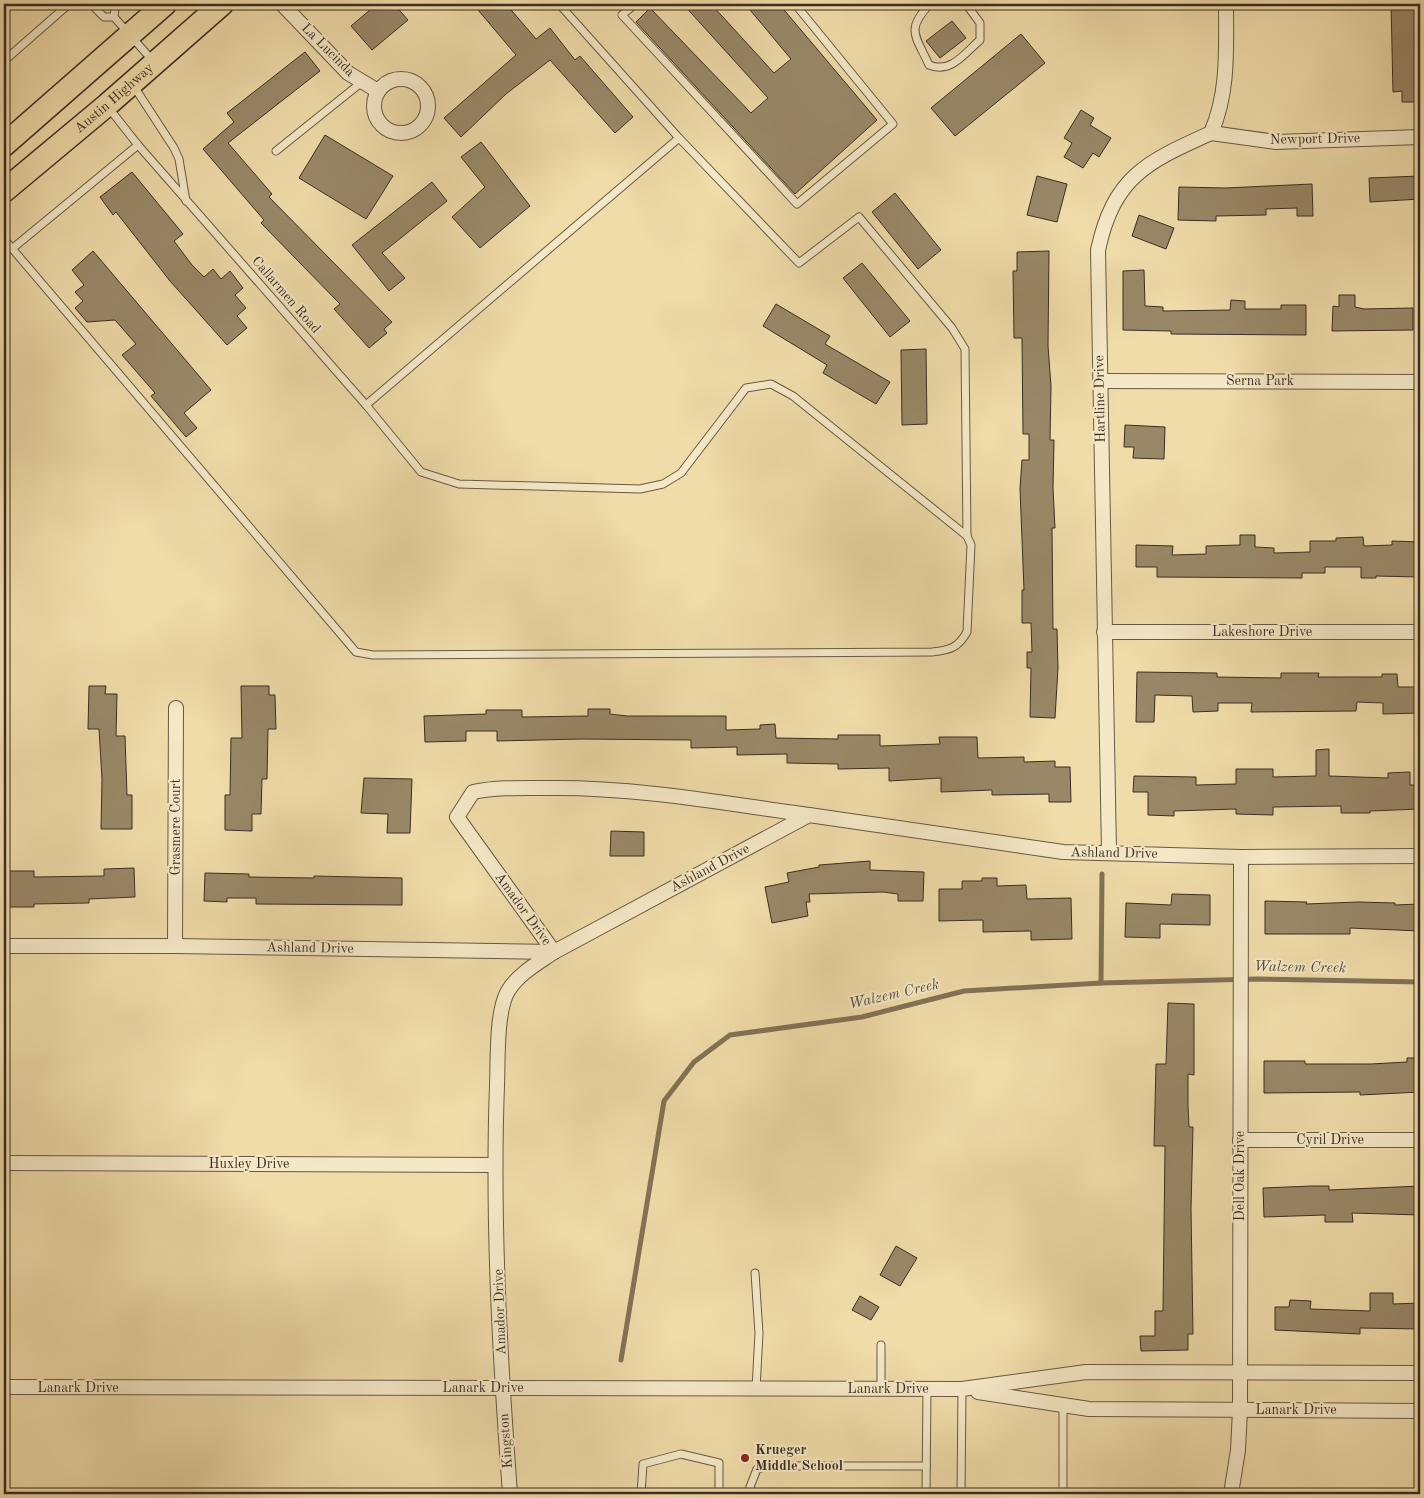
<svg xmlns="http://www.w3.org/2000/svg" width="1424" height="1498" font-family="'Old Standard TT',serif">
  <rect width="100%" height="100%" fill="#efdca9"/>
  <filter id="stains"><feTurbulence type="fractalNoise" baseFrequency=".004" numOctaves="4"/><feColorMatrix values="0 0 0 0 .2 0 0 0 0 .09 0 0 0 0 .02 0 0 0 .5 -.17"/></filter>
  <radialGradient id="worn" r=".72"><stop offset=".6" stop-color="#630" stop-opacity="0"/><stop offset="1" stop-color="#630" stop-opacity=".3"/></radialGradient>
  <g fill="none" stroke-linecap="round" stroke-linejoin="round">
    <g stroke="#827257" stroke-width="5">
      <path d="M 1101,983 L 1102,874"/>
      <path d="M 621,1360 L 664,1101 L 694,1062 L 730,1035 L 862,1017 L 964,991 L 1101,983 L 1258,979 L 1420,982"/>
    </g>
  </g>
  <g fill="#998868" stroke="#3b2d22">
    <path d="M 377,4 L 394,4 L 408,20 L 372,50 L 351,26 Z"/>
    <path d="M 473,4 L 506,4 L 536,39 L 550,28 L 575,60 L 580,56 L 633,117 L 615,133 L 550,60 L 506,94 L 461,137 L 444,118 L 516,55 Z"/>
    <path d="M 683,4 L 711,4 L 774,73 L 791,59 L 745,4 L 779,4 L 877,120 L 795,194 L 636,22 L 650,8 L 751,113 L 768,98 Z"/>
    <path d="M 1391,4 L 1420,4 L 1420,102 L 1402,102 L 1402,91 L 1393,92 Z"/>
    <path d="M 952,21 L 966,38 L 940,58 L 926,41 Z"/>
    <path d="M 1021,34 L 1045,63 L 955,136 L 931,108 Z"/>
    <path d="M 305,52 L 320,71 L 228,143 L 272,194 L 269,197 L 392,322 L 384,329 L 387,333 L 369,348 L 334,309 L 340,304 L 261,223 L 264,220 L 203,149 L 234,122 L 227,113 Z"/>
    <path d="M 1081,110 L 1094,118 L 1090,125 L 1111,138 L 1099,157 L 1093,153 L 1083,168 L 1064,157 L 1072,143 L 1064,138 Z"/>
    <path d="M 325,135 L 393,176 L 366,219 L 299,178 Z"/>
    <path d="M 481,142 L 530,206 L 480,248 L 452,217 L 485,187 L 461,157 Z"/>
    <path d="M 132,172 L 183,234 L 174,241 L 192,265 L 204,277 L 213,269 L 221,279 L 230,271 L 243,288 L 235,295 L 246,308 L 237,316 L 247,328 L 227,345 L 170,281 L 116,212 L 113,215 L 100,197 Z"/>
    <path d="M 1037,176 L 1067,184 L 1057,222 L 1027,215 Z"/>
    <path d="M 1420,176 L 1420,199 L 1370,202 L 1369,178 Z"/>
    <path d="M 432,182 L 447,201 L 382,253 L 405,278 L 389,291 L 352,245 Z"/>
    <path d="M 1312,184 L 1313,216 L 1297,216 L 1297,208 L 1266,209 L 1266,215 L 1216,216 L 1216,221 L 1178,220 L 1179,187 L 1225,188 Z"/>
    <path d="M 895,193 L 941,250 L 918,269 L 872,212 Z"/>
    <path d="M 1139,215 L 1174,228 L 1166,249 L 1132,236 Z"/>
    <path d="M 93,251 L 211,390 L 184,413 L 197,428 L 186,437 L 151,396 L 155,393 L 122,355 L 136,344 L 115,320 L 87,322 L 75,308 L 83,301 L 75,292 L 84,285 L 72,270 Z"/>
    <path d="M 1049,251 L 1048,346 L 1051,386 L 1050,440 L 1054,440 L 1053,488 L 1055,528 L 1052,528 L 1053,629 L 1057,629 L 1058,668 L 1055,718 L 1030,717 L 1031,668 L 1027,668 L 1027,652 L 1032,652 L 1031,623 L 1022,623 L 1022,590 L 1024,590 L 1020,488 L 1022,460 L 1029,460 L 1029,434 L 1023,434 L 1022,338 L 1014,338 L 1013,271 L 1017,271 L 1017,252 Z"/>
    <path d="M 862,263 L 910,321 L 890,337 L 843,278 Z"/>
    <path d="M 1144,270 L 1145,306 L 1163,307 L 1163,311 L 1230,310 L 1231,300 L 1245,301 L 1245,309 L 1281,309 L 1281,305 L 1306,305 L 1306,335 L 1171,334 L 1171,331 L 1123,330 L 1123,271 Z"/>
    <path d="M 1339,295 L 1355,295 L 1355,307 L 1364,309 L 1413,308 L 1413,330 L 1332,331 L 1333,306 L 1339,307 Z"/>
    <path d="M 776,304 L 830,336 L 825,344 L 890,382 L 876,404 L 823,373 L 827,365 L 763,326 Z"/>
    <path d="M 926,349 L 927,424 L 902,425 L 901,350 Z"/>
    <path d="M 1125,425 L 1165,427 L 1164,459 L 1133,458 L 1134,447 L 1124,447 Z"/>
    <path d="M 1240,535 L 1255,535 L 1255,547 L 1274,548 L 1274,553 L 1310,552 L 1310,541 L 1336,541 L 1336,538 L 1363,537 L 1364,546 L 1392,545 L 1392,541 L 1420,542 L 1420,577 L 1376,576 L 1376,578 L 1361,578 L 1361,567 L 1325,567 L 1325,573 L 1302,573 L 1302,578 L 1157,577 L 1157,567 L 1136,567 L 1136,545 L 1173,546 L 1172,555 L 1206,554 L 1206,546 L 1240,545 Z"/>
    <path d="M 1137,672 L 1217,673 L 1217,677 L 1281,678 L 1281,673 L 1319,673 L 1318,677 L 1382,677 L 1382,674 L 1397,674 L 1398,687 L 1420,687 L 1420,713 L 1383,714 L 1383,703 L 1357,702 L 1356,711 L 1251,712 L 1252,703 L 1218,703 L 1218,711 L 1193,712 L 1192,696 L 1155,695 L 1154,722 L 1136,722 Z"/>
    <path d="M 89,686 L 106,686 L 105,694 L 117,694 L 116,736 L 125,736 L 127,795 L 132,795 L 132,829 L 101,829 L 102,779 L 99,729 L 88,729 Z"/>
    <path d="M 241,686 L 269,686 L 269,695 L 275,695 L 276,729 L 268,729 L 267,779 L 262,779 L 261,814 L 252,814 L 252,831 L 225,830 L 225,795 L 230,795 L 231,738 L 242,738 Z"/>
    <path d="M 588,709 L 610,709 L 610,714 L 627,716 L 726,716 L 726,730 L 760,729 L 760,725 L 775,724 L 776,738 L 838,739 L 838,735 L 880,735 L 880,746 L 940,744 L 939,737 L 977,737 L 978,758 L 1024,757 L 1024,762 L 1055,761 L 1055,767 L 1070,767 L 1071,802 L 1049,802 L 1049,794 L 992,795 L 992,790 L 941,792 L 941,778 L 889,781 L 889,768 L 838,769 L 838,764 L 787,763 L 787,754 L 737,755 L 737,747 L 691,748 L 691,740 L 582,739 L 497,741 L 497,731 L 466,731 L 466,741 L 425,742 L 424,716 L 486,714 L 486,710 L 522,710 L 522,717 L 588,716 Z"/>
    <path d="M 1329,749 L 1329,776 L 1388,778 L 1388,773 L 1410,772 L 1410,785 L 1420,785 L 1420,809 L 1370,811 L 1370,813 L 1341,813 L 1341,806 L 1273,807 L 1273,815 L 1236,814 L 1236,809 L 1174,811 L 1174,816 L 1148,815 L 1148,792 L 1133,792 L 1134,776 L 1196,777 L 1196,785 L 1236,784 L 1236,769 L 1273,769 L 1273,777 L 1316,776 L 1316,750 Z"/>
    <path d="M 364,778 L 412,779 L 410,833 L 387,833 L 388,814 L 361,813 Z"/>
    <path d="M 611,831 L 644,832 L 644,856 L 610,856 Z"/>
    <path d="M 870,861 L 870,870 L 924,872 L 923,901 L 898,901 L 898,894 L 883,892 L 809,894 L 810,902 L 806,902 L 808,916 L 772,923 L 765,887 L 789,882 L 787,873 L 819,867 L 819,865 Z"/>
    <path d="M 134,868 L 135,897 L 89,899 L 89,903 L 34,904 L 34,907 L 8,907 L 8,871 L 34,871 L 34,877 L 104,876 L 104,869 Z"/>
    <path d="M 205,873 L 249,874 L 249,877 L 314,878 L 314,876 L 402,878 L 402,905 L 256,904 L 256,898 L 227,898 L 227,902 L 204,901 Z"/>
    <path d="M 982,878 L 997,878 L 997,886 L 1026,885 L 1027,899 L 1071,898 L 1072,939 L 1031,940 L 1031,931 L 983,932 L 983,920 L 939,921 L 939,889 L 962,889 L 962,881 L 982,881 Z"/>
    <path d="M 1172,894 L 1210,895 L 1210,925 L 1160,924 L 1160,938 L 1125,937 L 1126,903 L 1171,905 Z"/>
    <path d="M 1265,901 L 1307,902 L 1306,904 L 1358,902 L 1395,903 L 1395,905 L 1420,904 L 1420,931 L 1350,928 L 1350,934 L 1265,934 Z"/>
    <path d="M 1168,1003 L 1194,1004 L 1194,1075 L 1188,1074 L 1188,1106 L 1189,1127 L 1193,1127 L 1191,1209 L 1193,1334 L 1188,1334 L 1188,1350 L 1141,1351 L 1140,1336 L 1155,1336 L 1155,1311 L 1163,1311 L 1165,1146 L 1154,1146 L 1156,1064 L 1166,1064 Z"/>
    <path d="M 1407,1058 L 1420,1058 L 1420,1092 L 1360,1095 L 1360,1092 L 1264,1093 L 1264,1061 L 1305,1061 L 1305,1064 L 1371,1064 L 1407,1062 Z"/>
    <path d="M 1312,1186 L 1329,1186 L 1329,1190 L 1420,1186 L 1420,1215 L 1352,1213 L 1353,1222 L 1325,1222 L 1325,1215 L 1264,1217 L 1263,1188 Z"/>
    <path d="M 896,1246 L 917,1258 L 900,1286 L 880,1275 Z"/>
    <path d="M 1370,1293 L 1393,1293 L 1393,1304 L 1420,1303 L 1420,1329 L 1360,1328 L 1360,1334 L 1275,1330 L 1275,1307 L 1289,1307 L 1290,1300 L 1311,1301 L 1310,1309 L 1370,1311 Z"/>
    <path d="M 860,1296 L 879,1307 L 871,1320 L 852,1310 Z"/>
  </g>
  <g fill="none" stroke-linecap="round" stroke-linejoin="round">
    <defs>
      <g id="lane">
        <path d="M 91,4 L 104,17 L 114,17 L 153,61"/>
        <path d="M 112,4 L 115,8 L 114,17"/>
        <path d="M 559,4 L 679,138"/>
        <path d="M 635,4 L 622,15 L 797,204 L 893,124 L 795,4"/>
        <path d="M 930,4 C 905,30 916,36 929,65 C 951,74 965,53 980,40 L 980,23 L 966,4"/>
        <path d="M 4,61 L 69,4"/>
        <path d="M 133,85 L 174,148 L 179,159 L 186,201"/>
        <path d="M 276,151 L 362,82"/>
        <path d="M 4,239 L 356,652 L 373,655 L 932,652 C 950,650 958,648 967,632 L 971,545 L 967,536 L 793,396 L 771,384 L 746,388 L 681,473 L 663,484 L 640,489 L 459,484 L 421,472 L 366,405 L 138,145 L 108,107"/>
        <path d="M 13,248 L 138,145"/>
        <path d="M 4,389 L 5,388"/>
        <path d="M 366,405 L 679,138 L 799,263 L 859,217 L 952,328 L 965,349 L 967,536"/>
        <path d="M 755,1273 L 759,1333 L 756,1389"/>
        <path d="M 881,1345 L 881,1389"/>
        <path d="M 1063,1405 L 1063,1494"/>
        <path d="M 641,1494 L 643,1464 L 681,1454 L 719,1463 L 719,1494"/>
        <path d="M 753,1494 L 750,1487 L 757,1469 L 769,1466 L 926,1466"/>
        <path d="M 926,1494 L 927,1389"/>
        <path d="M 961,1494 L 962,1389"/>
      </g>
      <g id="street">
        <path d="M 282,4 L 348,73 L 378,91"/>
        <circle cx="401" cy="106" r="27"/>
        <path d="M 1211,133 L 1276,142 L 1420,137"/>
        <path d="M 1100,381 L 1420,382"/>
        <path d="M 1104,632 L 1420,632"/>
        <path d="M 1109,852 L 1098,250 C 1114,176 1147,162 1211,133 C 1229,92 1226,48 1226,4"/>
        <path d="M 4,946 L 175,946 L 554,952"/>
        <path d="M 175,946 L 176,708"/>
        <path d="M 554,952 L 457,817 L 473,792 C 498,787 523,788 548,788 C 636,787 723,803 809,815"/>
        <path d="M 1240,1140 L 1420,1140"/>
        <path d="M 4,1163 L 494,1165"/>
        <path d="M 4,1387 L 962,1389 L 1086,1372 L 1420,1373"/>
        <path d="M 978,1392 L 1089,1409 L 1420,1411"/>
        <path d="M 510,1494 C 500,1358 492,1221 497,1085 C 498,1061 496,1011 508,991 C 518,974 538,963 554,952 L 809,815 L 1063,852 L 1241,857 L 1420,856"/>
        <path d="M 1231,1494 L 1238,1450 L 1240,1410 L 1241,857"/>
      </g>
      <g id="primary">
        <path d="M 4,145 L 165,4"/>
        <path id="s1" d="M 4,191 L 107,105 L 222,4"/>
      </g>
    </defs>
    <use href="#lane" stroke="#685944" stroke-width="9"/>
    <use href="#street" stroke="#685944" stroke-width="16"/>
    <use href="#primary" stroke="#3b2d22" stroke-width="25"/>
    <use href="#lane" stroke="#f5e8c7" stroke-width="7"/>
    <use href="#street" stroke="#f5e8c7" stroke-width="14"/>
    <use href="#primary" stroke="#efdca9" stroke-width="22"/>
  </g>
  <circle fill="#8f2418" stroke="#f5e8c7" stroke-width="2" cx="745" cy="1458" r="5"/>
  <g text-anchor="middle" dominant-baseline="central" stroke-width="4" stroke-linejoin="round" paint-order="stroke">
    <g font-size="14" fill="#3b2d22" stroke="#f5e8c7">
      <text transform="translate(328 50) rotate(45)">La Lucinda</text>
      <text stroke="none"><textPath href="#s1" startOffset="144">Austin Highway</textPath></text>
      <text transform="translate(1315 139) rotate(-1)">Newport Drive</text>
      <text transform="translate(286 295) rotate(49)">Callarmen Road</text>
      <text x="1260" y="381">Serna Park</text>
      <text transform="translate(1100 399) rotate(-91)">Hartline Drive</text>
      <text x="1262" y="632">Lakeshore Drive</text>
      <text transform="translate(176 827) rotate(-90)">Grasmere Court</text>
      <text transform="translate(1114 853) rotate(1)">Ashland Drive</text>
      <text transform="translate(710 868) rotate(-28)">Ashland Drive</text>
      <text transform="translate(523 909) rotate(54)">Amador Drive</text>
      <text transform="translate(310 948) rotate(1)">Ashland Drive</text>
      <text x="1330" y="1140">Cyril Drive</text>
      <text x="249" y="1164">Huxley Drive</text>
      <text transform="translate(1240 1176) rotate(-90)">Dell Oak Drive</text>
      <text transform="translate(500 1312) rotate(-92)">Amador Drive</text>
      <text x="78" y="1388">Lanark Drive</text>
      <text x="483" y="1388">Lanark Drive</text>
      <text x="888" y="1389">Lanark Drive</text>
      <text x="1296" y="1410">Lanark Drive</text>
      <text transform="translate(506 1441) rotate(-94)">Kingston</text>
    </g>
    <g font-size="14" font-weight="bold" fill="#3b2d22" stroke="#f5e8c7" text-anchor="start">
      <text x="755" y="1450">Krueger<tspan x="755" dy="16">Middle School</tspan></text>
    </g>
    <g font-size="15" font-style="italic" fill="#594a38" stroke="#f5e8c7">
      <text transform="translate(1300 968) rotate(1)">Walzem Creek</text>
      <text transform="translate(894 995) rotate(-13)">Walzem Creek</text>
    </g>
  </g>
  <rect width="1424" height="1498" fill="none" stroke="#efdca9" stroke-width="20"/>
  <rect x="5" y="5" width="1414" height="1488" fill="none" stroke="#3b2d22" stroke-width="2.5"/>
  <rect x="10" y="10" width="1404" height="1478" fill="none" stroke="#3b2d22"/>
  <rect width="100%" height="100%" filter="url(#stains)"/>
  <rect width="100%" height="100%" fill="url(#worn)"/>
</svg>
